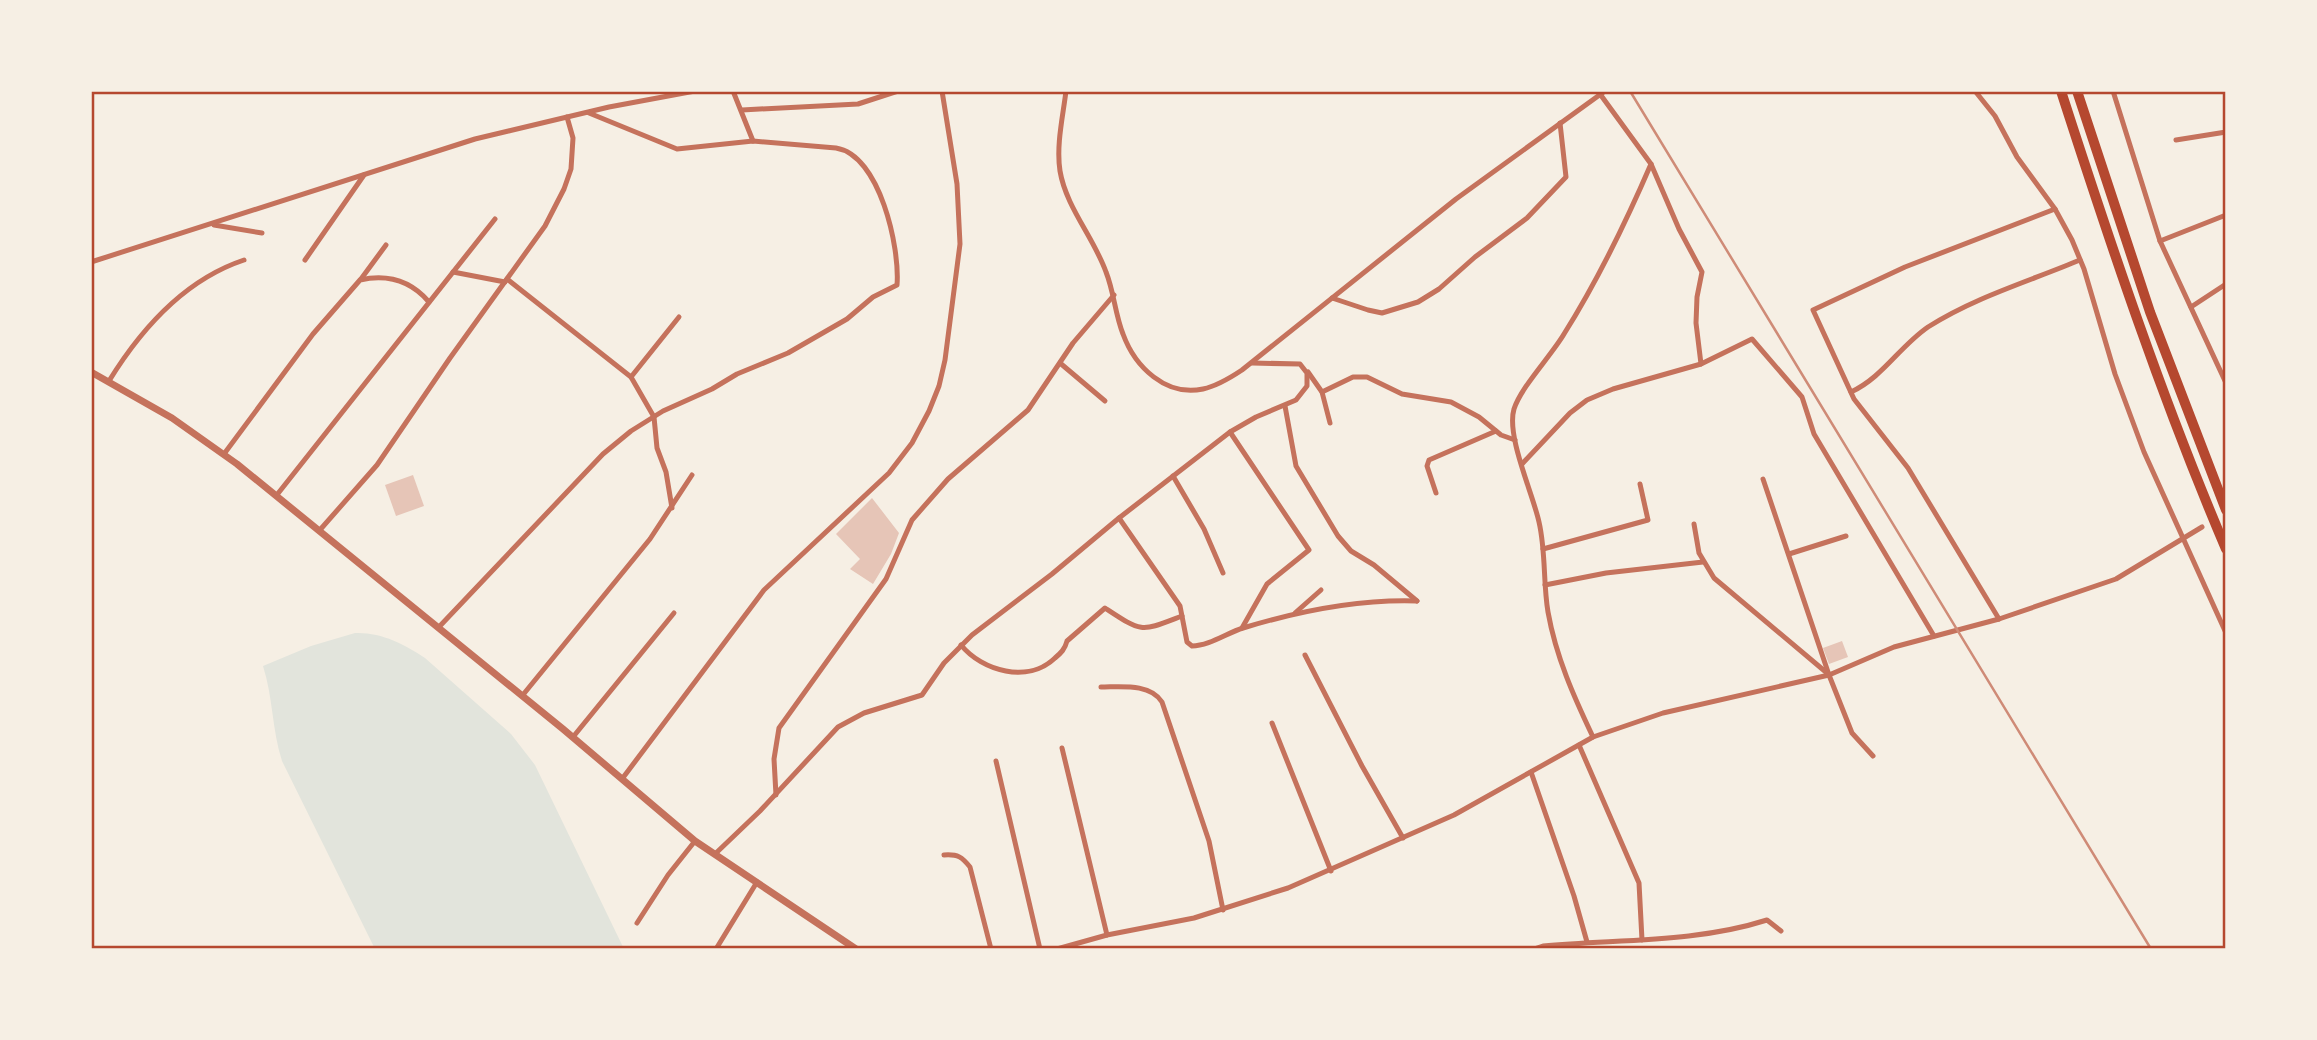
<svg xmlns="http://www.w3.org/2000/svg" width="2317" height="1040" font-family="'Zilla Slab',serif">
  <rect width="100%" height="100%" fill="#f6efe4"/>
  <path fill="#e2e4dc" d="M 355,633 C 381,632 404,644 425,658 L 511,734 L 535,765 L 624,949 L 375,949 L 282,761 C 272,730 273,697 263,666 L 311,646 Z"/>
  <g fill="#e6c5b7">
    <path d="M 413,475 L 424,506 L 396,516 L 385,485 Z"/>
    <path d="M 872,498 L 899,533 L 891,554 L 873,584 L 850,569 L 860,559 L 836,534 Z"/>
    <path d="M 1842,641 L 1848,657 L 1829,664 L 1823,648 Z"/>
  </g>
  <g fill="none" stroke-linecap="round" stroke-linejoin="round">
    <g stroke="#c5725c" stroke-width="5">
      <path d="M 733,91 L 753,141"/>
      <path d="M 1066,91 C 1063,116 1056,145 1060,171 C 1066,207 1094,238 1106,272 C 1114,292 1115,314 1123,334 C 1135,367 1166,397 1203,389 C 1217,386 1230,378 1242,370 L 1456,199 L 1605,91"/>
      <path d="M 1975,91 L 1995,116 L 2017,157 L 2055,209 L 2072,240 L 2084,269 L 2115,374 L 2144,452 L 2226,633"/>
      <path d="M 2113,91 L 2160,241 L 2226,383"/>
      <path d="M 1600,94 L 1651,164 L 1679,229 L 1702,272 L 1697,297 L 1696,323 L 1701,364"/>
      <path d="M 742,110 L 858,104 L 898,91"/>
      <path d="M 2176,140 L 2226,132"/>
      <path d="M 214,225 L 262,233"/>
      <path d="M 2160,241 L 2226,215"/>
      <path d="M 305,260 L 364,175"/>
      <path d="M 91,262 L 475,139 L 609,107 L 695,91"/>
      <path d="M 453,272 L 505,282"/>
      <path d="M 361,279 L 386,245"/>
      <path d="M 507,279 L 631,377 L 654,417 L 657,448 L 666,472 L 672,508"/>
      <path d="M 1332,298 L 1368,310 L 1382,313 L 1418,302 L 1439,289 L 1475,257 L 1527,218 L 1566,177 L 1560,123"/>
      <path d="M 2191,307 L 2226,284"/>
      <path d="M 1060,363 L 1105,401"/>
      <path d="M 1308,372 L 1322,392 L 1330,423"/>
      <path d="M 631,377 L 679,317"/>
      <path d="M 109,381 C 141,329 184,280 244,260"/>
      <path d="M 1322,392 L 1353,377 L 1367,377 L 1402,394 L 1451,402 L 1479,417 L 1501,435 L 1515,440"/>
      <path d="M 1851,392 C 1883,377 1899,347 1928,327 C 1975,297 2030,281 2080,260"/>
      <path d="M 1285,406 L 1296,466 L 1338,536 L 1351,551 L 1374,565 L 1417,601"/>
      <path d="M 1230,432 L 1309,550 L 1267,584 L 1242,628"/>
      <path d="M 224,454 L 313,334 L 360,280 C 387,274 411,281 429,302"/>
      <path d="M 1522,464 L 1570,413 L 1587,400 L 1613,389 L 1701,364 L 1752,339 L 1802,397 L 1814,434 L 1934,636"/>
      <path d="M 1173,476 L 1204,529 L 1223,573"/>
      <path d="M 1763,479 L 1829,675 L 1852,733 L 1873,756"/>
      <path d="M 1436,493 L 1427,466 L 1429,460 L 1496,431"/>
      <path d="M 276,496 L 495,219"/>
      <path d="M 1119,518 L 1180,606 L 1187,642 L 1192,646 C 1209,646 1227,633 1243,628 C 1299,611 1359,599 1417,601"/>
      <path d="M 1694,524 L 1699,553 L 1714,578 L 1827,673"/>
      <path d="M 319,531 L 377,465 L 450,358 L 545,226 L 564,189 L 571,169 L 573,138 L 567,117"/>
      <path d="M 1543,549 L 1648,520 L 1640,484"/>
      <path d="M 1789,554 L 1846,536"/>
      <path d="M 1545,585 L 1606,573 L 1703,562"/>
      <path d="M 1295,613 L 1321,590"/>
      <path d="M 1999,619 L 1908,468 L 1854,399 L 1813,310 L 1905,267 L 2055,209"/>
      <path d="M 438,628 L 603,454 L 631,431 L 663,411 L 712,389 L 737,374 L 788,353 L 847,319 L 873,297 L 897,285 C 900,248 880,155 836,148 L 753,141 L 677,149 L 589,113"/>
      <path d="M 961,645 C 982,671 1028,684 1055,658 C 1061,653 1065,649 1067,641 L 1105,608 C 1143,633 1140,632 1182,616"/>
      <path d="M 1305,655 L 1362,766 L 1403,838"/>
      <path d="M 1101,687 C 1121,687 1150,683 1162,702 L 1209,841 L 1223,910"/>
      <path d="M 522,696 L 650,539 L 692,475"/>
      <path d="M 1272,723 L 1331,871"/>
      <path d="M 573,737 L 674,613"/>
      <path d="M 1593,737 C 1574,697 1556,657 1548,612 C 1543,583 1546,552 1539,522 C 1533,494 1506,436 1514,409 C 1521,387 1551,356 1564,334 C 1598,280 1626,222 1651,164"/>
      <path d="M 1579,745 L 1639,883 L 1642,940"/>
      <path d="M 1062,748 L 1107,935"/>
      <path d="M 996,761 L 1040,949"/>
      <path d="M 1531,772 L 1574,896 L 1587,942"/>
      <path d="M 622,779 L 764,590 L 889,473 L 912,443 L 929,411 L 939,386 L 945,360 L 960,244 L 957,184 L 942,91"/>
      <path d="M 776,795 L 774,759 L 779,728 L 886,579 L 912,520 L 948,479 L 1028,410 L 1073,343 L 1114,295"/>
      <path d="M 715,854 L 760,811 L 838,727 L 864,713 L 922,695 L 944,663 L 972,635 L 1052,574 L 1119,518 L 1230,432 L 1256,417 L 1296,400 L 1307,386 L 1307,373 L 1300,364 L 1252,363"/>
      <path d="M 944,855 C 958,854 962,857 970,867 L 991,949"/>
      <path d="M 637,923 L 668,875 L 695,841"/>
      <path d="M 716,949 L 757,882"/>
      <path d="M 1057,949 L 1107,935 L 1194,918 L 1288,888 L 1454,815 L 1593,737 L 1663,713 L 1829,675 L 1894,647 L 1999,619 L 2116,579 L 2202,527"/>
      <path d="M 1534,949 L 1543,946 C 1618,939 1695,943 1767,920 L 1781,931"/>
    </g>
    <path stroke="#c5725c" stroke-width="7" d="M 91,372 L 172,418 L 237,464 L 563,729 L 695,841 L 856,949"/>
    <g stroke="#b5482f" stroke-width="10">
      <path d="M 2061,91 C 2111,246 2162,399 2226,549"/>
      <path d="M 2077,91 L 2150,312 L 2226,510"/>
    </g>
    <path stroke="#cf8b77" stroke-width="2.5" d="M 1630,91 L 2151,949"/>
  </g>
  <rect width="2317" height="1040" fill="none" stroke="#f6efe4" stroke-width="186"/>
  <rect x="93" y="93" width="2131" height="854" fill="none" stroke="#b5482f" stroke-width="2.5"/>
</svg>
